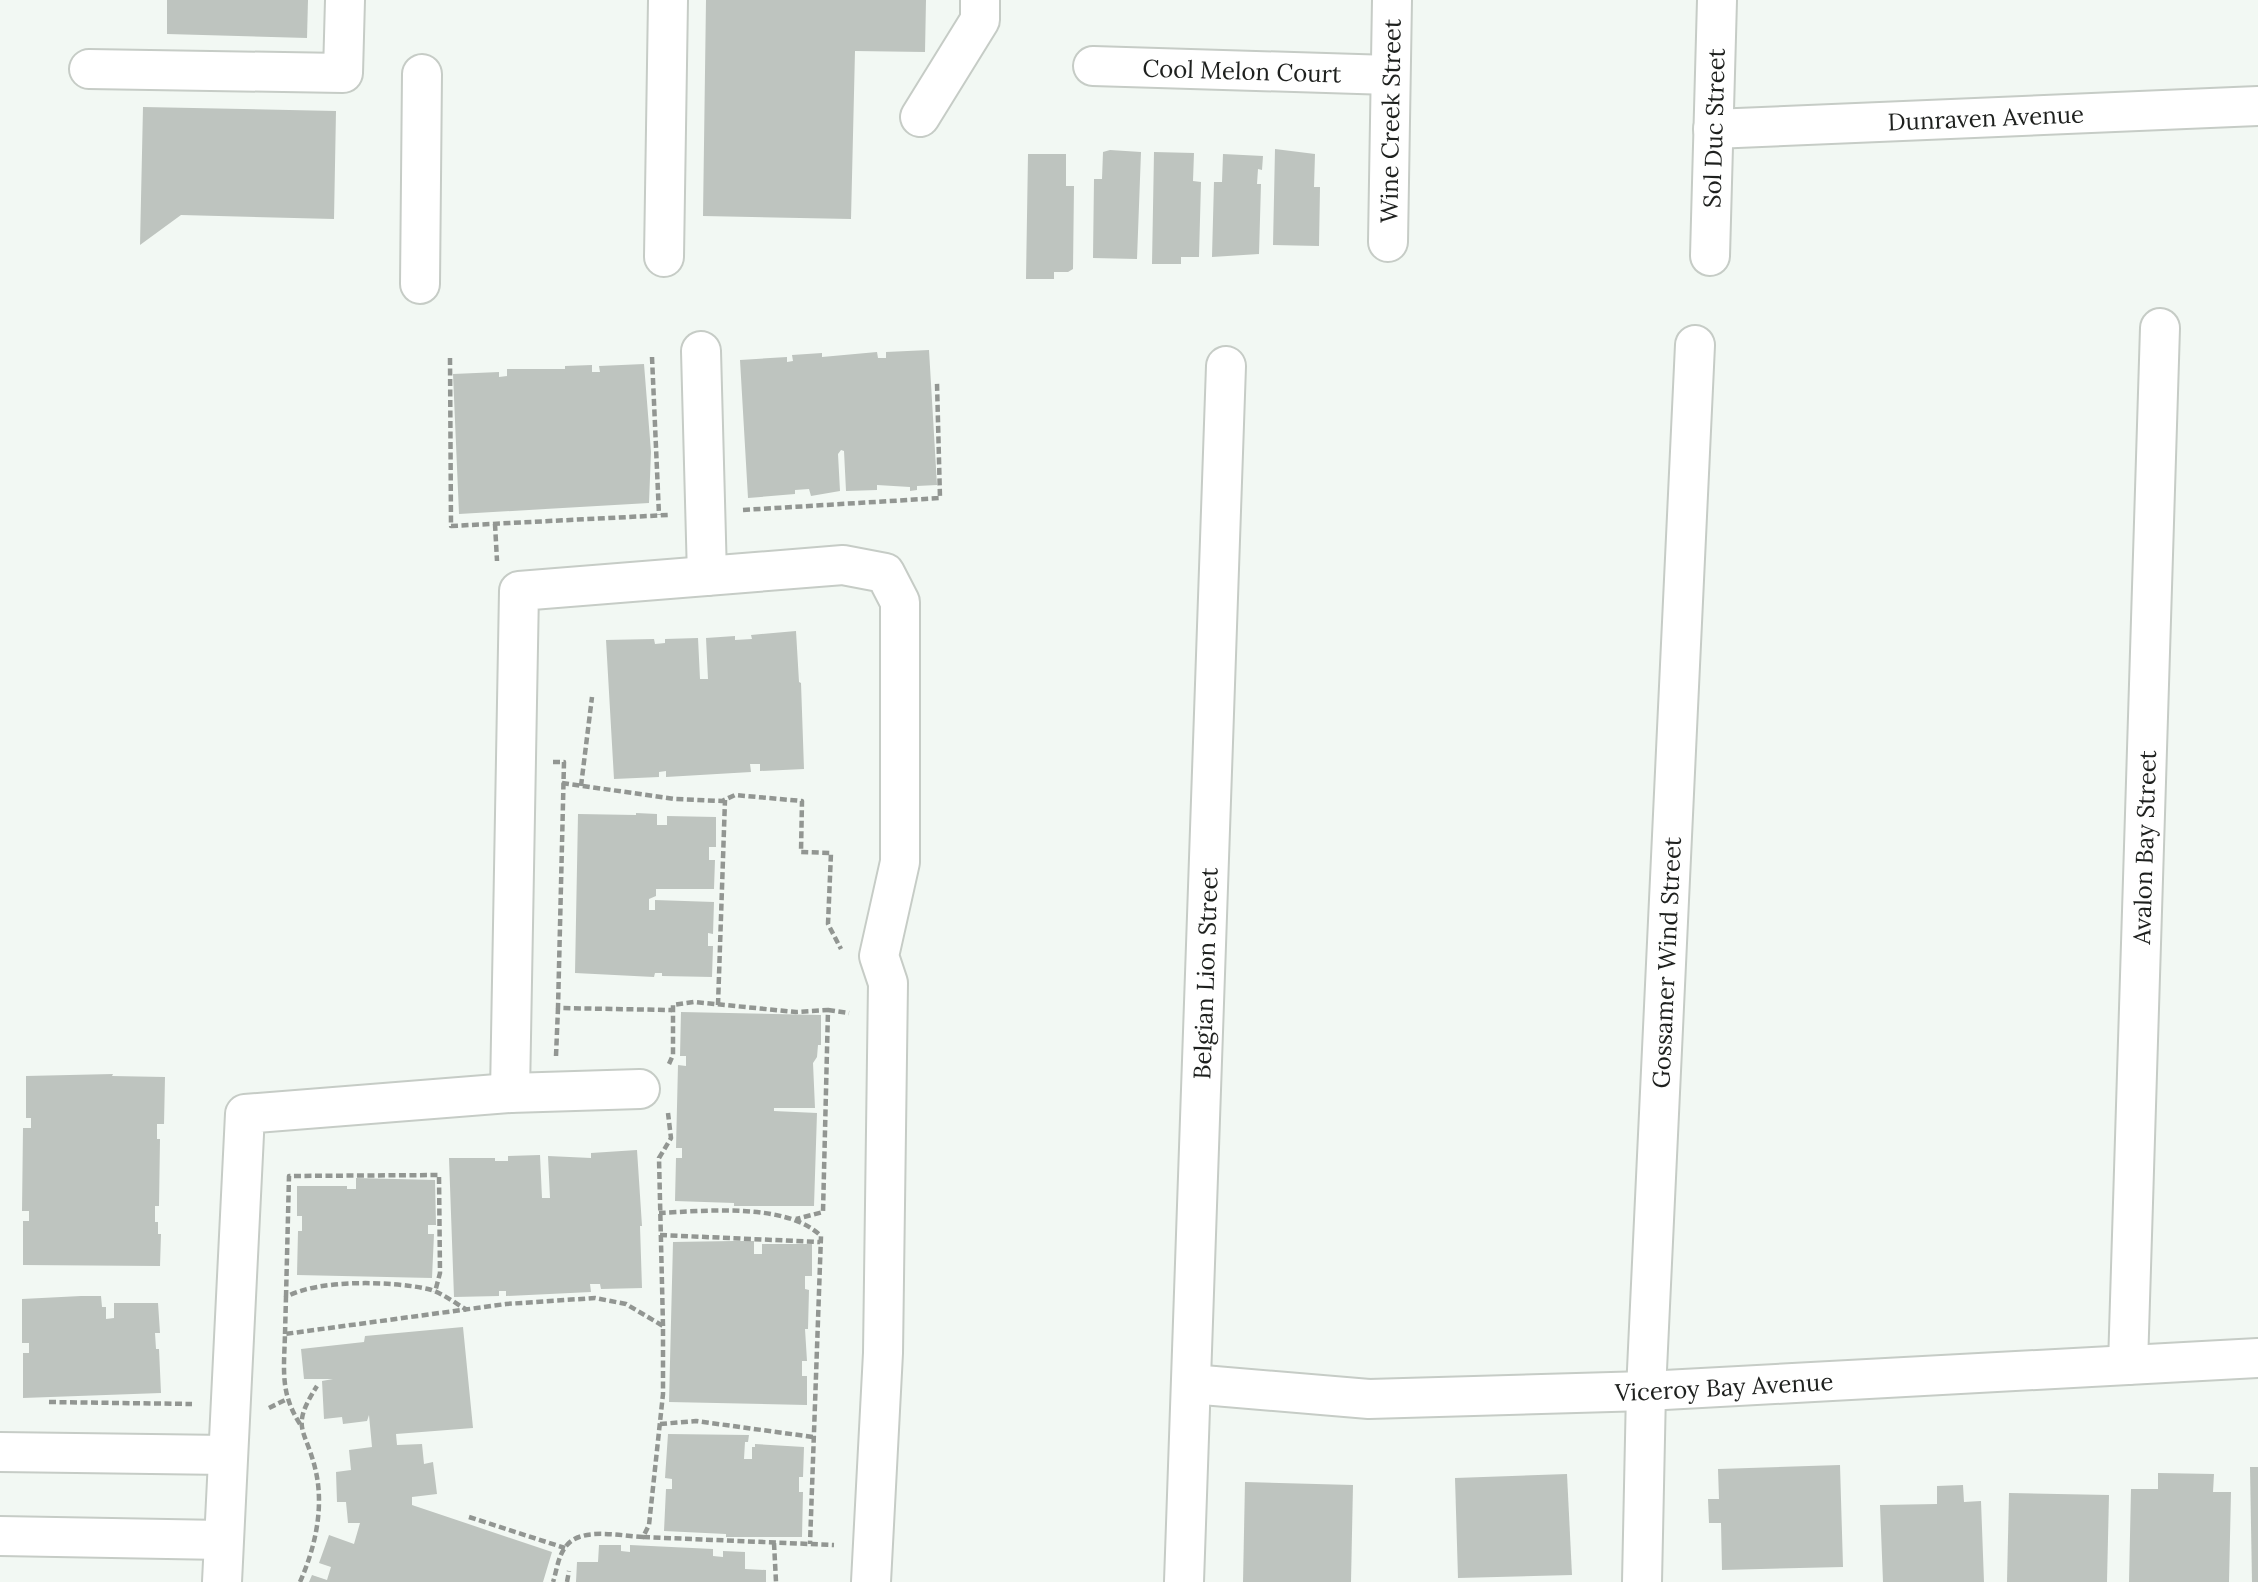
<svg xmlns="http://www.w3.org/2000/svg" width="2258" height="1582" font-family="Lora,serif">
  <rect width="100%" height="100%" fill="#f2f8f3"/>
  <g fill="#bec4bf">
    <path d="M 167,0 L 308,0 L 307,38 L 167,34 Z"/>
    <path d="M 706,0 L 926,0 L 925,52 L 855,51 L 851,219 L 703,216 Z"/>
    <path d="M 143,107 L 336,111 L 334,219 L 181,215 L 140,245 Z"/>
    <path d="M 1275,149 L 1315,154 L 1314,187 L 1320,187 L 1319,246 L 1273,245 Z"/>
    <path d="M 1110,150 L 1141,152 L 1137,259 L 1093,258 L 1094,179 L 1102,179 L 1103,152 Z"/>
    <path d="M 1154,152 L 1194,153 L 1193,181 L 1201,182 L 1199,257 L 1181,257 L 1181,264 L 1152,264 Z"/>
    <path d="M 1028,154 L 1066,154 L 1066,186 L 1074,186 L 1073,269 L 1068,272 L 1054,272 L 1054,279 L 1026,279 Z"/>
    <path d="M 1223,154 L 1263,156 L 1262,170 L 1258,169 L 1257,184 L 1261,184 L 1259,254 L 1212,257 L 1214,182 L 1222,182 Z"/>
    <path d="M 929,350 L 937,485 L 917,486 L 917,490 L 910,491 L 910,487 L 877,485 L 877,490 L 846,491 L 844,451 L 841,450 L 838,454 L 840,491 L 811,496 L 809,489 L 795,490 L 795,494 L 748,498 L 740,360 L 787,357 L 787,362 L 793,361 L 792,355 L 822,353 L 822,357 L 877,352 L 878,358 L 886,358 L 886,352 Z"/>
    <path d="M 644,364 L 651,452 L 649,503 L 459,514 L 453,374 L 499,372 L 499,377 L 507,376 L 507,369 L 565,369 L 565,366 L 592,365 L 592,372 L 600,372 L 599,366 Z"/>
    <path d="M 796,631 L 799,682 L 801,683 L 804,769 L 760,771 L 760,764 L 750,764 L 751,772 L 666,777 L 666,771 L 659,772 L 659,777 L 614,779 L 606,640 L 654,639 L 655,644 L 665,643 L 665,639 L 698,638 L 700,679 L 708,679 L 706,638 L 735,636 L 735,640 L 752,639 L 751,635 Z"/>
    <path d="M 636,813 L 657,814 L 657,825 L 667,825 L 667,816 L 716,817 L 716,847 L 709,847 L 709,860 L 715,860 L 714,889 L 656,889 L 656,896 L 649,899 L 649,910 L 655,910 L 655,900 L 714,902 L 713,934 L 708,933 L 708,946 L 713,946 L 712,977 L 662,976 L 662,973 L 655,973 L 654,977 L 575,973 L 578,814 L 636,815 Z"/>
    <path d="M 681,1012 L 821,1015 L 821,1045 L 818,1045 L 817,1057 L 813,1063 L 815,1108 L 774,1108 L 774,1111 L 817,1113 L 814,1206 L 734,1206 L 734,1203 L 675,1201 L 676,1158 L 682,1158 L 682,1148 L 676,1148 L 678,1065 L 686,1066 L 686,1056 L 680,1056 Z"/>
    <path d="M 113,1074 L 112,1076 L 165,1077 L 164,1124 L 157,1124 L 157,1139 L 160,1139 L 159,1206 L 155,1206 L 155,1222 L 158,1222 L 158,1234 L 161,1234 L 160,1266 L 23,1265 L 23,1221 L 29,1221 L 29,1211 L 22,1211 L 23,1128 L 31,1128 L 31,1118 L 26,1118 L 26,1076 Z"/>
    <path d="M 637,1150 L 642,1226 L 640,1226 L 642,1288 L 601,1289 L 600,1284 L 590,1284 L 591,1292 L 506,1296 L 506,1291 L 499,1291 L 499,1296 L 454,1297 L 449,1158 L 495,1158 L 495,1161 L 508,1161 L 508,1156 L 540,1155 L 542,1198 L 550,1198 L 548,1156 L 591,1158 L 591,1153 Z"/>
    <path d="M 356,1178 L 435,1180 L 436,1225 L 428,1225 L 428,1234 L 434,1234 L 432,1278 L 297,1275 L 298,1231 L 302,1231 L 302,1216 L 297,1216 L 297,1186 L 347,1186 L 347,1189 L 356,1189 Z"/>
    <path d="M 733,1241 L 754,1241 L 754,1254 L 762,1254 L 762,1244 L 812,1244 L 812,1276 L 805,1276 L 805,1289 L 809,1290 L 808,1329 L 805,1329 L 807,1361 L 802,1361 L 802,1376 L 807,1376 L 807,1405 L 669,1402 L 673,1242 Z"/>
    <path d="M 81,1296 L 101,1296 L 102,1307 L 106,1307 L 106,1319 L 114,1318 L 114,1303 L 158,1303 L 160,1333 L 155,1333 L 156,1349 L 159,1349 L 161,1393 L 23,1398 L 23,1353 L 29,1353 L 29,1343 L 22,1343 L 22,1299 Z"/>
    <path d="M 463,1327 L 473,1428 L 396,1434 L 397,1445 L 422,1444 L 424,1464 L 433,1462 L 437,1494 L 412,1497 L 412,1505 L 552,1552 L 543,1582 L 309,1582 L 312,1575 L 327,1580 L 331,1567 L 319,1563 L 329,1535 L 354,1544 L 360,1523 L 348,1523 L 346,1502 L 337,1502 L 336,1472 L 351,1470 L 349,1450 L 372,1447 L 369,1415 L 367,1421 L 343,1424 L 342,1417 L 324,1419 L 322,1381 L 333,1379 L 304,1379 L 301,1349 L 364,1342 L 365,1336 Z"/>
    <path d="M 668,1434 L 749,1435 L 748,1442 L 745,1442 L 744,1459 L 752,1459 L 752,1447 L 755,1447 L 755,1444 L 804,1447 L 803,1477 L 799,1477 L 799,1492 L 803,1492 L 802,1537 L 726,1537 L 726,1534 L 664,1531 L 666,1489 L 672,1489 L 672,1479 L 665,1478 Z"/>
    <path d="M 1840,1465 L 1843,1567 L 1722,1570 L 1721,1523 L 1709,1523 L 1708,1499 L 1719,1499 L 1718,1469 Z"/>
    <path d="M 2250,1467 L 2258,1467 L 2258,1582 L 2252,1582 Z"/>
    <path d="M 2158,1473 L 2214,1474 L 2213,1492 L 2231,1492 L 2229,1582 L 2129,1582 L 2131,1489 L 2158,1489 Z"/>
    <path d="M 1567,1474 L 1572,1575 L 1458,1578 L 1455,1478 Z"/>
    <path d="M 1245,1482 L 1353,1485 L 1351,1582 L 1243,1582 Z"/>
    <path d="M 1963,1485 L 1964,1502 L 1981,1501 L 1984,1582 L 1883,1582 L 1880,1505 L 1937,1504 L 1937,1486 Z"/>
    <path d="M 2009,1493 L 2109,1495 L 2107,1582 L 2007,1582 Z"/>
    <path d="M 599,1545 L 621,1545 L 621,1551 L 630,1552 L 630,1545 L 713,1549 L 713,1556 L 723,1557 L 723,1551 L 745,1552 L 745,1569 L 766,1570 L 766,1582 L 576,1582 L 577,1562 L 598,1562 Z"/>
  </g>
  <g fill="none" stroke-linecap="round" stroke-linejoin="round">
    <defs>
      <g id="minor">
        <path id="s1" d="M 1093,66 L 1390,75"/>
        <path d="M 89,69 L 343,73 L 345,0"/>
        <path d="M 920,117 L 980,20 L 980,0"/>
        <path id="s2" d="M 1713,129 L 2258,106"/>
        <path id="s3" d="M 1388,242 L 1392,0"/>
        <path id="s4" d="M 1710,256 L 1717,0"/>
        <path d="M 664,257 L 668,0"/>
        <path d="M 420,284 L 422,74"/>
        <path d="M 701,351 L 707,576"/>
        <path d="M 510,1093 L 519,591 L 843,565 L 885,573 L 900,602 L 900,862 L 879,956 L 888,983 L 883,1353 L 871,1582"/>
        <path id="s5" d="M 2128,1365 L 2160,328"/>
        <path id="s6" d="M 1191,1384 L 1369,1399 L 1646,1391 L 2258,1358"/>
        <path d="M 0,1452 L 227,1455"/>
        <path d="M 0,1536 L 223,1540"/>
        <path d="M 222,1582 L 245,1114 L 510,1093 L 640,1089"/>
        <path id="s7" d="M 1184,1582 L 1226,366"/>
        <path id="s8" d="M 1642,1582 L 1646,1391 L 1695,345"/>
      </g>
    </defs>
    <use href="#minor" stroke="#c6ccc6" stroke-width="42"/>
    <g stroke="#929692" stroke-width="4.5" stroke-dasharray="7 3.5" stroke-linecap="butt">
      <path d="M 652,357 L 659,515"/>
      <path d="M 450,358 L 451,526 L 668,515"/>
      <path d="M 743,510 L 940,498 L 937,383"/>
      <path d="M 495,524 L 497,561"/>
      <path d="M 553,762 L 564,762 L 558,1008 L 672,1010"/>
      <path d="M 562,783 L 675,799 L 722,801 L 735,795 L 802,801 L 801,852 L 831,853 L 828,924 L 841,949"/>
      <path d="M 581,786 L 592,697"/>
      <path d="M 718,1005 L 725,800"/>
      <path d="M 828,1010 L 849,1013"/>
      <path d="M 556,1056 L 558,1008"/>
      <path d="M 669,1064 L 673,1055 L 673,1005 L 694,1002 L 796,1012 L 828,1010 L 823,1212 L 796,1219"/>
      <path d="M 659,1213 C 705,1211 786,1202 821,1236 L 810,1544"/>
      <path d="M 660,1235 L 820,1242"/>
      <path d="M 286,1297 L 289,1176 L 439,1175 L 440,1273 L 435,1292"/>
      <path d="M 663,1326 L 659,1158 L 671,1138 L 668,1113"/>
      <path d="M 285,1334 L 286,1297 C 318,1279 392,1281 428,1289 C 441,1292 455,1303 467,1310"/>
      <path d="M 49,1402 L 192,1404"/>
      <path d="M 269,1408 L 287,1399"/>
      <path d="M 300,1424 C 280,1393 284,1370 285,1334 L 506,1304 L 595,1298 L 626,1304 L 663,1326 L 663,1394 L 649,1525 L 643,1537 C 621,1536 582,1527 567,1545 C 558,1555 557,1570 553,1582"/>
      <path d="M 660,1424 L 696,1421 L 813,1437"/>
      <path d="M 469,1517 L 565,1548"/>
      <path d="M 643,1537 L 834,1545"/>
      <path d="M 774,1543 L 776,1582"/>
      <path d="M 300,1582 C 315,1548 324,1509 316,1472 C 306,1427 289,1430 317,1386"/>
      <path d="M 567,1582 L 569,1571"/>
    </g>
    <use href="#minor" stroke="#fff" stroke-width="38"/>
  </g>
  <g text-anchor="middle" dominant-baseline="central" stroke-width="5" stroke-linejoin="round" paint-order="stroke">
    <g font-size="24" fill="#1e201e" stroke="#f2f8f3">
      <text stroke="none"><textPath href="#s1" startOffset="149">Cool Melon Court</textPath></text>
      <text stroke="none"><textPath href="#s2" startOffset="273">Dunraven Avenue</textPath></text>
      <text stroke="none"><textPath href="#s3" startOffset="121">Wine Creek Street</textPath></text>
      <text stroke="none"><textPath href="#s4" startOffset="128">Sol Duc Street</textPath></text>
      <text stroke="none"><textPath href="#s5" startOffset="518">Avalon Bay Street</textPath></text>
      <text stroke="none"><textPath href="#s8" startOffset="620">Gossamer Wind Street</textPath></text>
      <text stroke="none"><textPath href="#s7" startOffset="609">Belgian Lion Street</textPath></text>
      <text stroke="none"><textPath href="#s6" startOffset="534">Viceroy Bay Avenue</textPath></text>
    </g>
  </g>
</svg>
